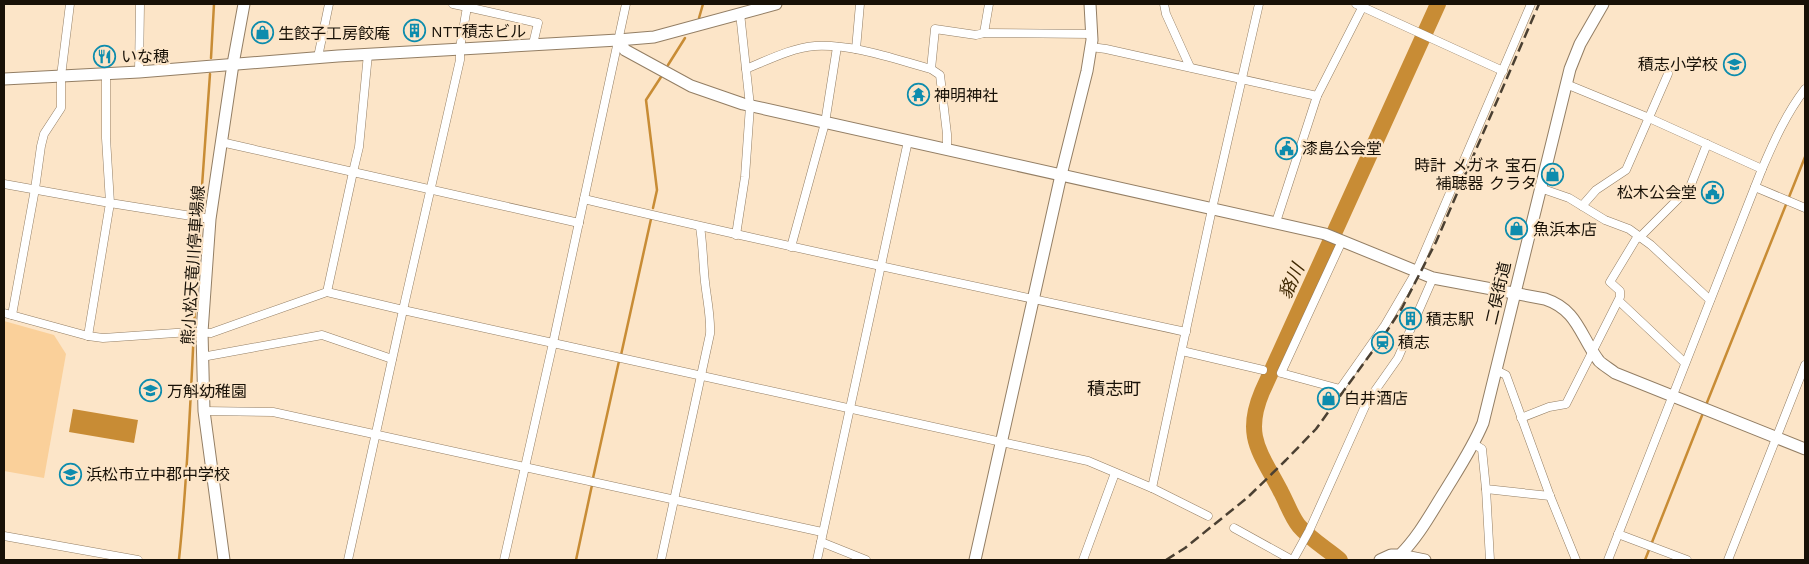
<svg xmlns="http://www.w3.org/2000/svg" width="1809" height="564" font-family="'Work Sans','Noto Sans JP',sans-serif">
  <rect width="100%" height="100%" fill="#fce5c8"/>
  <path fill="#fad09a" d="M 4,321 L 54,335 L 66,354 L 44,478 L 4,471 Z"/>
  <path fill="#c88c35" d="M 73,409 L 138,420 L 134,443 L 69,432 Z"/>
  <g fill="none" stroke-linecap="round" stroke-linejoin="round">
    <g stroke="#c88c35" stroke-width="2.5">
      <path d="M 699,18 L 703,4"/>
      <path d="M 211,58 L 214,4"/>
      <path d="M 668,65 L 685,38"/>
      <path d="M 653,208 L 657,190 L 646,100 L 661,77"/>
      <path d="M 200,214 L 210,74"/>
      <path d="M 621,355 L 651,219"/>
      <path d="M 1706,405 L 1805,157"/>
      <path d="M 593,478 L 619,361"/>
      <path d="M 179,559 C 191,448 192,335 200,224"/>
      <path d="M 576,560 L 592,485"/>
      <path d="M 1645,560 L 1703,413"/>
    </g>
    <path stroke="#c88c35" stroke-width="16" d="M 1340,560 C 1327,549 1310,539 1299,526 C 1291,516 1287,503 1281,492 C 1261,453 1243,437 1262,392 L 1438,4"/>
    <defs>
      <g id="street">
        <path d="M 453,4 L 467,7 L 468,4"/>
        <path d="M 626,4 L 553,343 L 1088,461 L 1152,488 L 1212,209 L 1259,4"/>
        <path d="M 1164,4 L 1166,14 L 1190,67"/>
        <path d="M 1356,4 L 1503,71"/>
        <path d="M 984,33 L 989,4"/>
        <path d="M 1091,47 L 1106,49 L 1317,96"/>
        <path d="M 856,49 L 860,4"/>
        <path d="M 368,54 L 359,147 L 353,172 L 579,223"/>
        <path d="M 318,57 L 329,4"/>
        <path d="M 746,69 C 768,60 791,48 815,46 C 854,44 894,59 931,69 L 940,75 L 947,134 L 947,150"/>
        <path d="M 931,69 L 935,29 L 976,35 L 984,33 L 1092,34"/>
        <path d="M 139,72 L 140,4"/>
        <path d="M 106,74 L 106,138 L 110,203 L 210,219"/>
        <path d="M 1566,84 L 1649,118 L 1762,169"/>
        <path d="M 221,142 L 353,172 L 327,292"/>
        <path d="M 4,184 L 110,203 L 88,336"/>
        <path d="M 1755,187 L 1805,208"/>
        <path d="M 1540,188 L 1569,198 L 1605,220 L 1629,229 L 1651,245 L 1710,300"/>
        <path d="M 584,199 C 784,247 985,288 1186,332"/>
        <path d="M 1582,206 L 1596,190 L 1626,170 L 1668,74"/>
        <path d="M 1276,222 L 1317,96 L 1364,4"/>
        <path d="M 736,235 L 745,177 L 750,106 L 740,13"/>
        <path d="M 1342,241 L 1281,373 L 1340,389 L 1385,325 L 1416,272 L 1531,4"/>
        <path d="M 791,247 L 825,123 L 837,47"/>
        <path d="M 1619,301 L 1685,363"/>
        <path d="M 4,313 L 88,336 L 103,338 L 190,332 L 211,333 L 327,292 L 403,310 L 348,560"/>
        <path d="M 12,315 L 35,189 L 41,146 L 44,134 L 61,108 L 61,76 L 70,4"/>
        <path d="M 1182,351 L 1263,370"/>
        <path d="M 202,357 L 322,335 L 392,359"/>
        <path d="M 1496,370 L 1506,375 L 1550,496 L 1576,560"/>
        <path d="M 204,411 L 273,412 L 822,532"/>
        <path d="M 1521,418 L 1549,407 L 1566,404 L 1620,297 L 1620,291 L 1610,282 L 1636,239 L 1640,237 L 1690,187 L 1707,144"/>
        <path d="M 1474,444 L 1482,449 L 1486,489 L 1550,496"/>
        <path d="M 1152,488 L 1208,516"/>
        <path d="M 1486,489 L 1490,560"/>
        <path d="M 1234,528 L 1292,560"/>
        <path d="M 1618,534 L 1687,560"/>
        <path d="M 4,536 L 138,560"/>
        <path d="M 821,542 L 866,560"/>
        <path d="M 504,560 L 553,343 L 403,310 L 460,60 L 460,48 L 467,7 L 538,23 L 533,44"/>
        <path d="M 661,560 L 710,334 C 711,317 707,300 705,282 C 703,264 703,245 700,227"/>
        <path d="M 817,560 L 908,141"/>
        <path d="M 1083,560 L 1115,473"/>
        <path d="M 1293,560 L 1309,531 L 1367,402 L 1398,358 L 1433,278"/>
        <path d="M 1608,560 L 1762,169 C 1774,141 1786,114 1805,89"/>
        <path d="M 1728,560 L 1805,365"/>
      </g>
      <g id="secondary">
        <path d="M 618,40 L 625,50 L 691,86 L 743,104 L 1325,234 L 1433,278 L 1545,299 C 1578,310 1580,336 1599,361 C 1603,365 1610,369 1615,373 L 1805,449"/>
        <path d="M 4,79 L 139,72 L 338,56 L 618,40 L 654,37 L 776,4"/>
        <path d="M 1400,555 L 1425,560"/>
        <path d="M 224,560 L 204,411 L 202,332 L 210,219 L 233,64 L 244,4"/>
        <path d="M 975,560 L 1061,175 L 1087,71 L 1092,40 L 1090,4"/>
        <path d="M 1380,560 L 1391,555 L 1400,555 C 1419,536 1431,513 1445,491 C 1459,468 1473,447 1483,423 L 1570,69 L 1580,44 L 1603,4"/>
      </g>
    </defs>
    <use href="#street" stroke="#937e64" stroke-width="9"/>
    <use href="#secondary" stroke="#937e64" stroke-width="13"/>
    <use href="#street" stroke="#fff" stroke-width="8"/>
    <use href="#secondary" stroke="#fff" stroke-width="11"/>
    <path stroke="#4b4032" stroke-width="2.5" stroke-dasharray="10 5" stroke-linecap="butt" d="M 1166,560 L 1185,548 L 1247,498 L 1286,460 L 1316,429 L 1385,334 L 1402,308 L 1436,242 L 1539,4"/>
  </g>
  <defs>
    <symbol id="building-ring" viewBox="-11 -11 22 22"><circle r="9.5" fill="#fce5c8" stroke="#0d8cad" stroke-width="1.5"/><path d="M-4-6H4V6H1V3H-1V6H-4ZM-2.5-4.3h1.7v1.8h-1.7ZM.8-4.3h1.7v1.8H.8ZM-2.5-1h1.7V.8h-1.7ZM.8-1h1.7V.8H.8Z" fill="#0d8cad"/></symbol>
    <symbol id="shop-ring" viewBox="-11 -11 22 22"><circle r="9.5" fill="#fce5c8" stroke="#0d8cad" stroke-width="1.5"/><path d="M-5-2.5h2.3a2.7 3.5 0 0 1 5.4 0H5L5.5 6h-11ZM-1.5-2.5h3a1.5 2.3 0 0 0-3 0Z" fill="#0d8cad"/></symbol>
    <symbol id="restaurant-ring" viewBox="-11 -11 22 22"><circle r="9.5" fill="#fce5c8" stroke="#0d8cad" stroke-width="1.5"/><path d="M-5-6h1v4h1v-4h1v4h1v-4h1v5L-1.5 .5V6h-2V.5L-5-1ZM5-6V6H3V1.5H1.5Q1.5-4 5-6Z" fill="#0d8cad"/></symbol>
    <symbol id="school-ring" viewBox="-11 -11 22 22"><circle r="9.5" fill="#fce5c8" stroke="#0d8cad" stroke-width="1.5"/><path d="M0-5L7-2L0 1L-7-2ZM-4 1L0 2.5L4 1V4Q0 6-4 4Z" fill="#0d8cad"/></symbol>
    <symbol id="temple-ring" viewBox="-11 -11 22 22"><circle r="9.5" fill="#fce5c8" stroke="#0d8cad" stroke-width="1.5"/><path d="M0-6L5-2H3V0L6.5 2.5H4V6H1.5V3h-3V6H-4V2.5H-6.5L-3 0V-2H-5Z" fill="#0d8cad"/></symbol>
    <symbol id="civic-ring" viewBox="-11 -11 22 22"><circle r="9.5" fill="#fce5c8" stroke="#0d8cad" stroke-width="1.5"/><path d="M-.6-6.5H3V-4.5H.6V-3L4-1V1h2V6H-6V1h2V-1L-.6-3ZM-1.2 2.5V6h2.4V2.5Z" fill="#0d8cad"/></symbol>
    <symbol id="station-ring" viewBox="-11 -11 22 22"><circle r="9.5" fill="#fce5c8" stroke="#0d8cad" stroke-width="1.5"/><path d="M-3-6H3Q5-6 5-4V2Q5 4 3 4L4.5 6H3L1.5 4h-3L-3 6H-4.5L-3 4Q-5 4-5 2V-4Q-5-6-3-6ZM-3.5-4v3h7v-3ZM-3.5 1v1.5H-2V1ZM2 1v1.5H3.5V1Z" fill="#0d8cad"/></symbol>
  </defs>
  <g fill-rule="evenodd">
    <use href="#building-ring" x="402" y="18" width="25" height="25"/>
    <use href="#shop-ring" x="250" y="20" width="25" height="25"/>
    <use href="#restaurant-ring" x="92" y="44" width="25" height="25"/>
    <use href="#school-ring" x="1722" y="52" width="25" height="25"/>
    <use href="#temple-ring" x="906" y="82" width="25" height="25"/>
    <use href="#civic-ring" x="1274" y="136" width="25" height="25"/>
    <use href="#shop-ring" x="1540" y="162" width="25" height="25"/>
    <use href="#civic-ring" x="1700" y="180" width="25" height="25"/>
    <use href="#shop-ring" x="1504" y="216" width="25" height="25"/>
    <use href="#building-ring" x="1398" y="306" width="25" height="25"/>
    <use href="#station-ring" x="1370" y="330" width="25" height="25"/>
    <use href="#school-ring" x="138" y="378" width="25" height="25"/>
    <use href="#shop-ring" x="1316" y="386" width="25" height="25"/>
    <use href="#school-ring" x="58" y="462" width="25" height="25"/>
  </g>
  <g text-anchor="middle" dominant-baseline="central" stroke-width="4.5" stroke-linejoin="round" paint-order="stroke">
    <g font-size="16" fill="#181107" stroke="#fce5c8" text-anchor="start">
      <text x="431" y="31">NTT積志ビル</text>
      <text x="278" y="33">生餃子工房餃庵</text>
      <text x="121" y="56">いな穂</text>
      <text x="1718" y="64" text-anchor="end">積志小学校</text>
      <text x="934" y="95">神明神社</text>
      <text x="1302" y="148">漆島公会堂</text>
      <text x="1537" y="165" text-anchor="end">時計 メガネ 宝石<tspan x="1537" dy="18">補聴器 クラタ</tspan></text>
      <text x="1697" y="192" text-anchor="end">松木公会堂</text>
      <text x="1533" y="229">魚浜本店</text>
      <text x="1426" y="319">積志駅</text>
      <text x="1398" y="342">積志</text>
      <text x="167" y="391">万斛幼稚園</text>
      <text x="1344" y="398">白井酒店</text>
      <text x="86" y="474">浜松市立中郡中学校</text>
    </g>
    <g font-size="16" fill="#181107" stroke="#fce5c8">
      <text transform="translate(193 265) rotate(-86)">熊小松天竜川停車場線</text>
      <text transform="translate(1498 293) rotate(-77)">二俣街道</text>
    </g>
    <g font-size="18" font-style="italic" fill="#412903" stroke="#fce5c8">
      <text transform="translate(1291 281) rotate(-66)">貉川</text>
    </g>
    <g font-size="18" fill="#181107" stroke="#fce5c8">
      <text x="1114" y="388">積志町</text>
    </g>
  </g>
  <rect width="1809" height="564" fill="none" stroke="#181107" stroke-width="10"/>
</svg>
